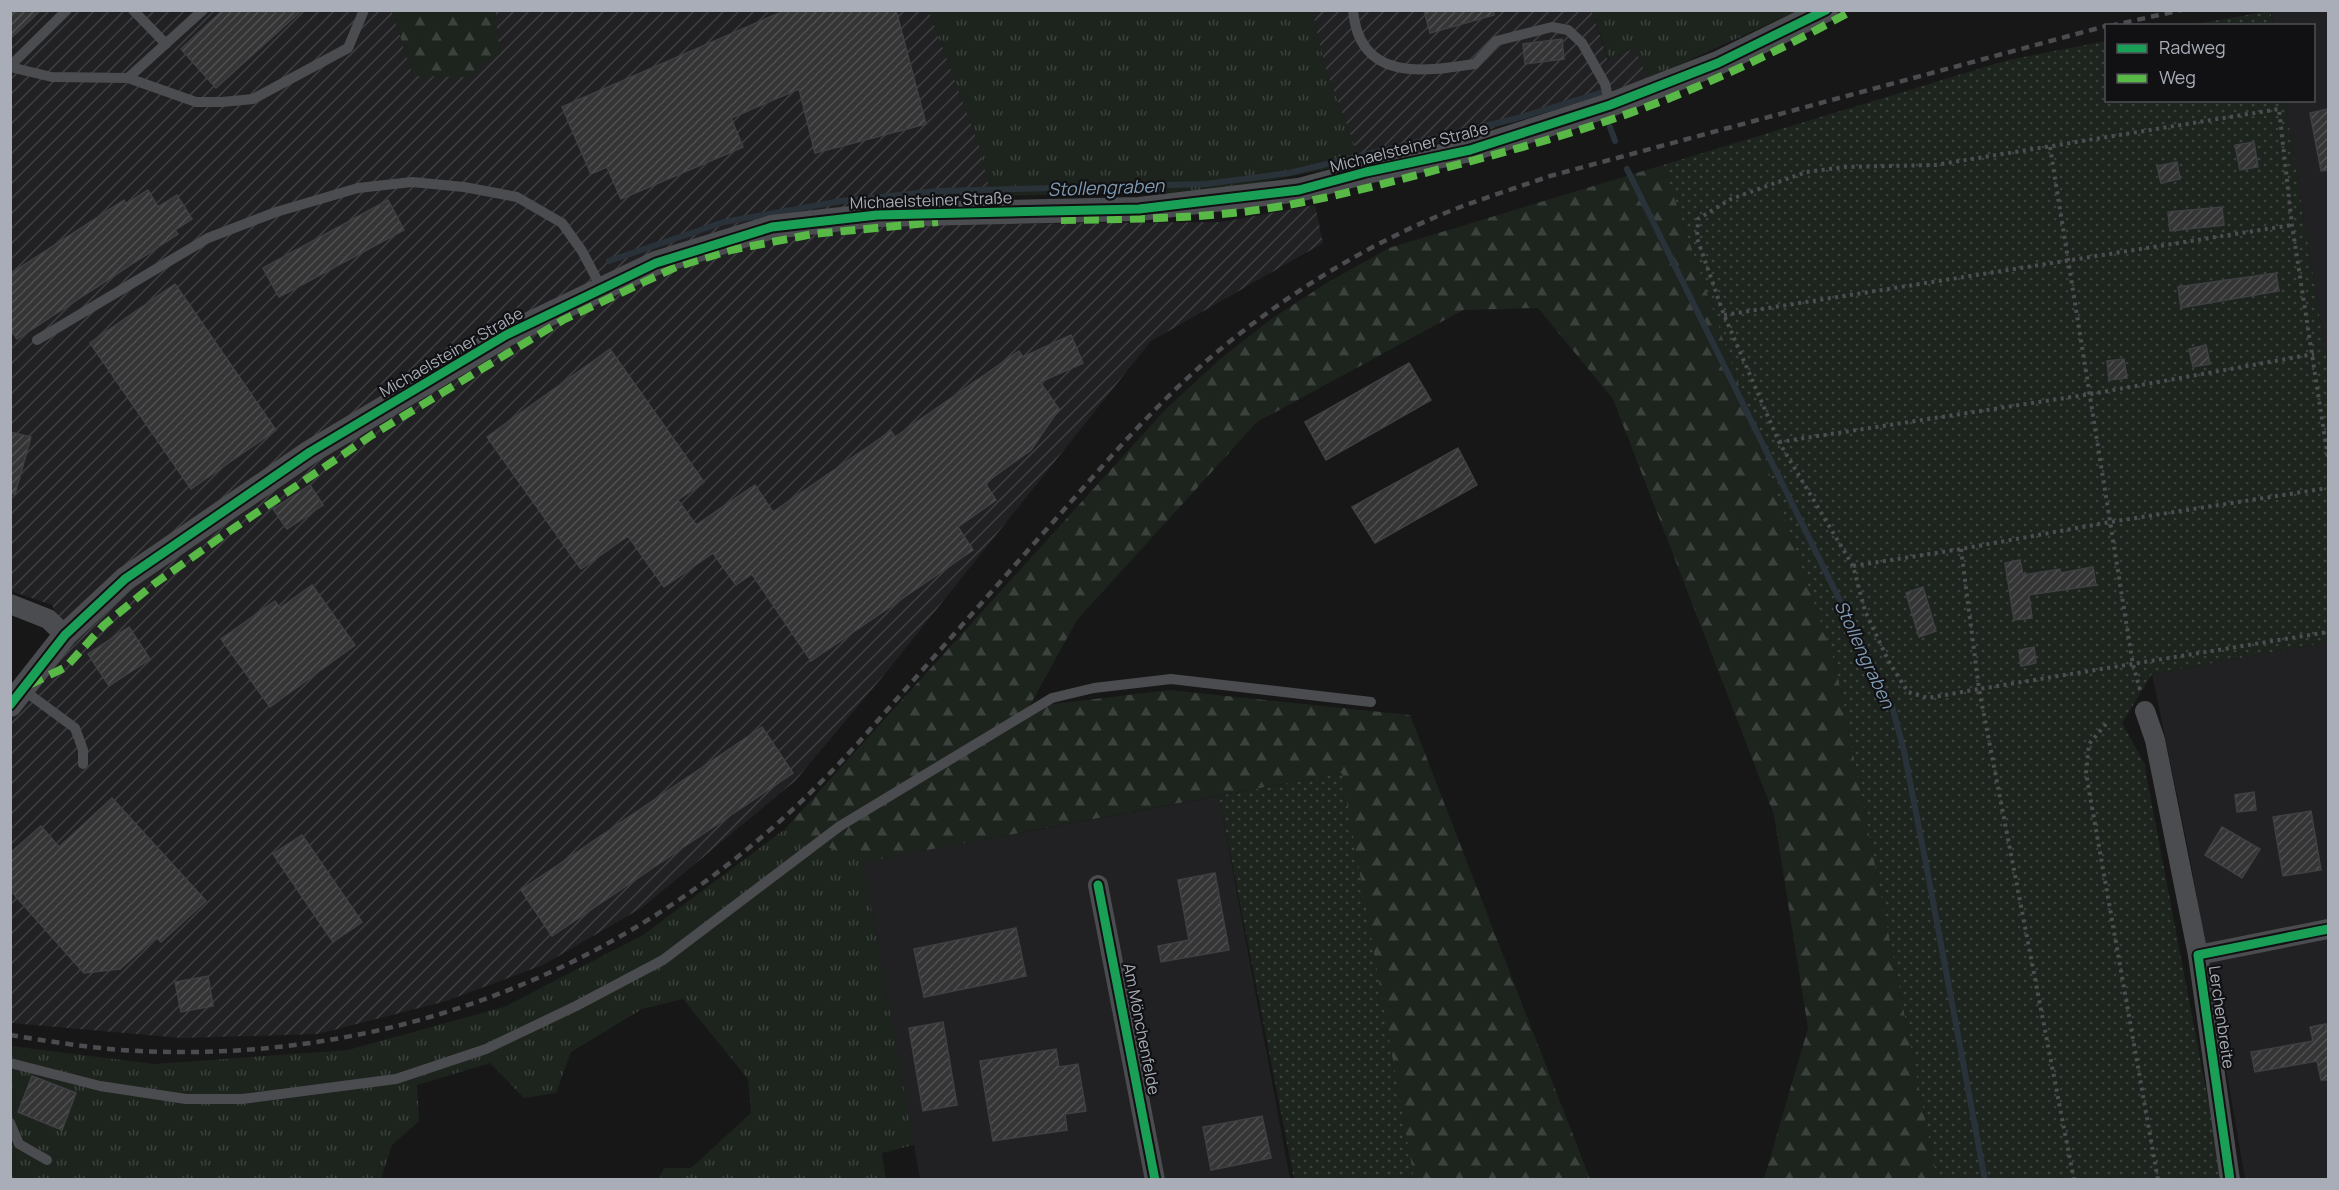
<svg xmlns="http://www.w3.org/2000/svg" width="2339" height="1190" font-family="Manrope,sans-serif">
  <defs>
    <pattern id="industrial-furrows" width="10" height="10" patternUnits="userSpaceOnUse" patternTransform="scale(1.5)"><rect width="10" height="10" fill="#212123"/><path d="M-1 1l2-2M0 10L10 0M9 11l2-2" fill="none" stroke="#3e3f41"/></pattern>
    <pattern id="grass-tufts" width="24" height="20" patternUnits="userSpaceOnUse" patternTransform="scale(1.5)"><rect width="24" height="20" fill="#1d241e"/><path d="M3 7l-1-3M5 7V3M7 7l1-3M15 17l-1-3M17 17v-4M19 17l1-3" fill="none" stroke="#3b413d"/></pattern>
    <pattern id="forest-firs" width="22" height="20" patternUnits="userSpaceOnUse" patternTransform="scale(1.5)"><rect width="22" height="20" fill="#1d241e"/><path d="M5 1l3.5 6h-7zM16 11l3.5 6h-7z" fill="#3b413d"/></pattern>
    <pattern id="garden-dots" width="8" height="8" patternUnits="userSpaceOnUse" patternTransform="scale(1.5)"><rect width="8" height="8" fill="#1d241e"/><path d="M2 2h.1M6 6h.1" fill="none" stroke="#3b413d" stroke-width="1.8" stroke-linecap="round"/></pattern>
    <pattern id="building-hatch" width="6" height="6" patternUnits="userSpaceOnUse" patternTransform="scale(1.5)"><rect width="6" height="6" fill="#353536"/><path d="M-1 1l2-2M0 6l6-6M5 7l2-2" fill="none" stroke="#4f5051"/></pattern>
  </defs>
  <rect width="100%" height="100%" fill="#171717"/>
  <g fill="#212123">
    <path d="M 2271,11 L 2328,11 L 2328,369 L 2285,101 L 2314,100 L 2314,26 L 2273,25 Z"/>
    <path d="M 2328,642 L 2328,1179 L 2245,1179 L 2190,858 L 2152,674 Z"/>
    <path d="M 1219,796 L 1290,1179 L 920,1179 L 863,862 Z"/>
  </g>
  <g fill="url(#industrial-furrows)">
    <path d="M 11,11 L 392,11 L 413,76 L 500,53 L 495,11 L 929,11 L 979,145 L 998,224 L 1221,222 L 1315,205 L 1323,243 L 1151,341 L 884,675 L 795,781 L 643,907 L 543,965 L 446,1001 L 318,1034 L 182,1038 L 11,1023 L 10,722 L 71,647 L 52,605 L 11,591 Z"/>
    <path d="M 1312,11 L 1592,11 L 1608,60 L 1635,48 L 1648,79 L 1485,131 L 1361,162 L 1326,71 Z"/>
  </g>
  <g fill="url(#grass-tufts)">
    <path d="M 929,11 L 1312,11 L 1326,71 L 1361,162 L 1214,192 L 991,196 L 979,145 Z"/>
    <path d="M 1592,11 L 1797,11 L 1648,79 L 1635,48 L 1609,60 Z"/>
    <path d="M 785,829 L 863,862 L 914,1145 L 882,1153 L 886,1179 L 659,1179 L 664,1168 L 691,1168 L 751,1113 L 748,1079 L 683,999 L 642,1009 L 571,1052 L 556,1093 L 524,1098 L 490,1063 L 417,1085 L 419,1121 L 392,1145 L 381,1179 L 11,1180 L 11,1046 L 154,1064 L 348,1050 L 504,1007 L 643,935 Z"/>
  </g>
  <g fill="url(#forest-firs)">
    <path d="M 392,11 L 495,11 L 500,53 L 465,77 L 413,76 Z"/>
    <path d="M 1663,165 L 1836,666 L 1937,1179 L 1764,1179 L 1808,1028 L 1774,815 L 1613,399 L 1538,308 L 1463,310 L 1257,422 L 1077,620 L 1029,707 L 1169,690 L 1410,715 L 1590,1179 L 1414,1179 L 1341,773 L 863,862 L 785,829 L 1165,410 L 1219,360 L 1270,320 L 1325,284 L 1389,248 Z"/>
  </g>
  <g fill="url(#garden-dots)">
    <path d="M 2270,10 L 2273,25 L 2190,25 L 2270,11 Z"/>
    <path d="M 2106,41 L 2106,100 L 2285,101 L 2328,369 L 2328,642 L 2152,674 L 2122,723 L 2144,763 L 2223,1179 L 1937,1179 L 1836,666 L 1663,165 L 2008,60 Z"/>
    <path d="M 1342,773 L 1414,1179 L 1294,1179 L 1219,796 Z"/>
  </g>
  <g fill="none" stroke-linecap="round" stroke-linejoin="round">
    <g stroke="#2a3239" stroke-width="6">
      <path d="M 1610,127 L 1615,141"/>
      <path d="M 1627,169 L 1892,706 L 1904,751 L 1926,864 L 1985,1180"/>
      <path d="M 609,261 L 724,222 L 841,201 L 939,191 L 1206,184 L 1289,173 L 1518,118 L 1600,93"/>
    </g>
  </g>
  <g fill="url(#building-hatch)" stroke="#3f4043" stroke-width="1.5">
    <path d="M 10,10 L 41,10 L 10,39 Z"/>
    <path d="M 223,10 L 302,10 L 216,88 L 181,49 Z"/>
    <path d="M 786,10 L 896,10 L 926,124 L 815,153 L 799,89 L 731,118 L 743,147 L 621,199 L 607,167 L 591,174 L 562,107 Z"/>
    <path d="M 1424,10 L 1494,10 L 1494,15 L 1430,33 Z"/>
    <path d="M 1562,39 L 1564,59 L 1525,64 L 1523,44 Z"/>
    <path d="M 2328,109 L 2328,170 L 2321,171 L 2310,113 Z"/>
    <path d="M 2254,142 L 2258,167 L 2240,170 L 2235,145 Z"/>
    <path d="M 2177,162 L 2180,179 L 2161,183 L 2157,166 Z"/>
    <path d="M 148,190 L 158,207 L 177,195 L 192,219 L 175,230 L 178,234 L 17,339 L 10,329 L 10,274 L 124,200 L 126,204 Z"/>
    <path d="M 388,200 L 404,230 L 279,297 L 263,268 Z"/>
    <path d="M 2222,207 L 2224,225 L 2170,231 L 2168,212 Z"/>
    <path d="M 2276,273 L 2279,291 L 2181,308 L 2178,287 Z"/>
    <path d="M 175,284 L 276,430 L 191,489 L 90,343 Z"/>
    <path d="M 1071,335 L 1083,363 L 1040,382 L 1059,409 L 1031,450 L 985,483 L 996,500 L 958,527 L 973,550 L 811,661 L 752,574 L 736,585 L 713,553 L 664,587 L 628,536 L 581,569 L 487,437 L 610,349 L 704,482 L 678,500 L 696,525 L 755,485 L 773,512 L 891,431 L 895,437 L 1019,351 L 1023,357 Z"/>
    <path d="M 2206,345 L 2210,364 L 2193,367 L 2189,349 Z"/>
    <path d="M 2124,359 L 2127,378 L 2109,380 L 2107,361 Z"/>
    <path d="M 1409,363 L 1431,400 L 1326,460 L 1305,422 Z"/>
    <path d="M 10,432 L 31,437 L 15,494 L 10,494 Z"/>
    <path d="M 1458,448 L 1477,485 L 1375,543 L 1352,507 Z"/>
    <path d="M 310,485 L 323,505 L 287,529 L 273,509 Z"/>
    <path d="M 2020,560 L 2023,575 L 2060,569 L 2061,573 L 2093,567 L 2096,585 L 2029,595 L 2032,618 L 2014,620 L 2005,563 Z"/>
    <path d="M 312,585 L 355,645 L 270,707 L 221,639 L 275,601 L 280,608 Z"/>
    <path d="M 1923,587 L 1936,631 L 1919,637 L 1906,593 Z"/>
    <path d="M 129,627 L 150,659 L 109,686 L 88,654 Z"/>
    <path d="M 2034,647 L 2036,663 L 2021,666 L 2019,650 Z"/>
    <path d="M 762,727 L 793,773 L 552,936 L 521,890 Z"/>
    <path d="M 2254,792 L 2256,810 L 2237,812 L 2235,795 Z"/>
    <path d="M 112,798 L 206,901 L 161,942 L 156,937 L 120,969 L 84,973 L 10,890 L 10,853 L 41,826 L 59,847 Z"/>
    <path d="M 2311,811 L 2321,870 L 2283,876 L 2273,817 Z"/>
    <path d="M 2222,827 L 2260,849 L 2242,878 L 2205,855 Z"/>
    <path d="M 302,835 L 362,922 L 333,942 L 273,854 Z"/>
    <path d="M 1215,873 L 1229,950 L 1161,962 L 1158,946 L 1189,940 L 1178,880 Z"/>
    <path d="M 1016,928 L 1026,976 L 924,997 L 914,949 Z"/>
    <path d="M 208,976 L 213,1006 L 181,1012 L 175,982 Z"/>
    <path d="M 943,1022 L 957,1105 L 923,1111 L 909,1028 Z"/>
    <path d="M 2326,1024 L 2328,1036 L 2328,1080 L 2321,1080 L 2317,1061 L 2255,1072 L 2251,1052 L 2313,1041 L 2310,1027 Z"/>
    <path d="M 1056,1049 L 1059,1067 L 1078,1064 L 1086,1111 L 1065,1114 L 1067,1130 L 993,1141 L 980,1061 Z"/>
    <path d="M 32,1076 L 76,1093 L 62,1130 L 18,1112 Z"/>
    <path d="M 1262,1116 L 1271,1158 L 1211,1170 L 1203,1127 Z"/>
  </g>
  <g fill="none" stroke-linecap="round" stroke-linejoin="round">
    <g stroke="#4d4e52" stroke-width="4" stroke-dasharray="3 4.5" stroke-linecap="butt">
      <path d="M 2050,147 L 2133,665 L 2141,693"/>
      <path d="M 1724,315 L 2292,225"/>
      <path d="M 1779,442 L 2091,394 L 2314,354"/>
      <path d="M 1961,549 L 1979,689 L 1928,698 L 1908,692 L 1889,662 L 1865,611 L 1853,566 L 1961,549 L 2110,522 L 2328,488"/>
      <path d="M 1853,566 L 1779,442 L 1724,315 L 1697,238 L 1698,219 L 1731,199 L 1806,172 L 1845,167 L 1935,165 L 2279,109 L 2292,225 L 2328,458"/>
      <path d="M 2106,724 L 2089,744 L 2086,773 L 2158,1180"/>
      <path d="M 2074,1180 L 1979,689 L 2328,632"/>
    </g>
    <g stroke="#4b4c50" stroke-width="10">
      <path d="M 133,10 L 166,44"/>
      <path d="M 1353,10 C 1359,82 1423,72 1475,64 L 1496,41 L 1552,27 L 1568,30 L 1582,43 L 1605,84 L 1610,105"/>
      <path d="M 10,66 L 67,10"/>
      <path d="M 10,67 L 52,77 L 128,78 L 203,10"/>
      <path d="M 128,78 L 196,102 L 222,102 L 253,99 L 348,48 L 364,10"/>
      <path d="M 37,340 L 208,238 L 276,212 L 358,188 L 412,182 L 464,187 L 517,197 L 562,223 L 582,251 L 602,289"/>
      <path d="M 22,689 L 75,728 L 83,750 L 83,764"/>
      <path d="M 10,1063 L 100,1086 L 186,1099 L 242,1099 L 396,1079 L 486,1049 L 576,1006 L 663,960 L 840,826 L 1052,698 L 1094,688 L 1171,679 L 1371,702"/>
      <path d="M 10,1123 L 19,1144 L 47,1160"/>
    </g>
    <g stroke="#4b4c50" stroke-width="20">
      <path d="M 10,604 L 48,619 L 65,635"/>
      <path d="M 2145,711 L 2155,740 L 2198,955"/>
      <path d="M 1098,885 L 1155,1180"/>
      <path d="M 2230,1180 L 2198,955 L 2328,929"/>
    </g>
    <path stroke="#4b4c50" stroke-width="24" d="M 10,705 L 65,635 L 125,579 L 310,452 L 506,335 L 656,263 L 772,227 L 877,215 L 1139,209 L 1299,190 L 1366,172 L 1470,150 L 1610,105 L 1718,63 L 1826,10"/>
    <g stroke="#4b4c4f" stroke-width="4.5" stroke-dasharray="8 6" stroke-linecap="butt">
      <path d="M 2110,26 L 2181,10"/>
      <path d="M 10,1035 C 47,1041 84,1047 121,1050 C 389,1068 639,968 826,777 C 850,753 872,727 895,701 C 950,639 1005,576 1061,513 C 1112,455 1163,396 1223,347 C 1294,289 1376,239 1463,206 C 1491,196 1521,186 1550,176 L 2106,26"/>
    </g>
    <g stroke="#58b947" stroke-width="8" stroke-dasharray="15 8" stroke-linecap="butt">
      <path d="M 1061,220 C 1121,219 1182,219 1242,212 C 1307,204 1372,187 1436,170 C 1515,150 1594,128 1670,98 C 1732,73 1794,43 1853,10"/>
      <path d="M 29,685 L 66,667 L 104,625 L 154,584 L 231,530 L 372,435 L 563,320 L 676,267 L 731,250 L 813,234 L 938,222"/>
    </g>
    <defs>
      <g id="cycleway">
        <path d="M 10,705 L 65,635 L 125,579 L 310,452 L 506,335 L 656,263 L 772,227 L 877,215 L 1139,209 L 1299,190 L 1366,172 L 1470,150 L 1610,105 L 1718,63 L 1826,10"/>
        <path d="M 1098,885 L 1155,1180"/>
        <path d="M 2230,1180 L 2198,955 L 2328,929"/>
      </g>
    </defs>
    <use href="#cycleway" stroke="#111113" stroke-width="13"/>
    <use href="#cycleway" stroke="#1a9f57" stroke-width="9"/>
  </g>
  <g text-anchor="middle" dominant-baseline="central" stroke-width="4.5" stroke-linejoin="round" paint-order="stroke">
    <g font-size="16" fill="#a8adb8" stroke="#111113">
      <text transform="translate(1409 147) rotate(-14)">Michaelsteiner Straße</text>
      <text transform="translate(931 200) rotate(-2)">Michaelsteiner Straße</text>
      <text transform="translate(451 352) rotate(-30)">Michaelsteiner Straße</text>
      <text transform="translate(2222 1017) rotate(82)">Lerchenbreite</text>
      <text transform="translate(1142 1029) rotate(79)">Am Mönchenfelde</text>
    </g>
    <g font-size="18" font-style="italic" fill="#7f9bb3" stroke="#111113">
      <text transform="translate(1106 187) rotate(-2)">Stollengraben</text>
      <text transform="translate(1865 654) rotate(65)">Stollengraben</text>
    </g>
  </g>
  <rect width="2339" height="1190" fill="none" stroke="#a8adb8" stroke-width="24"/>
  <rect x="2105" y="24" width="210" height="78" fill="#111113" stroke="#4d4f55" stroke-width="1.5"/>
  <rect x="2117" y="44" width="30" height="9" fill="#1a9f57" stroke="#4d4f55" stroke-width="1.5"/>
  <text x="2159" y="54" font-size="18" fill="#a8adb8">Radweg</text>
  <rect x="2117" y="74" width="30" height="9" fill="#58b947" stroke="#4d4f55" stroke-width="1.5"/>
  <text x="2159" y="84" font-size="18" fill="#a8adb8">Weg</text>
</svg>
